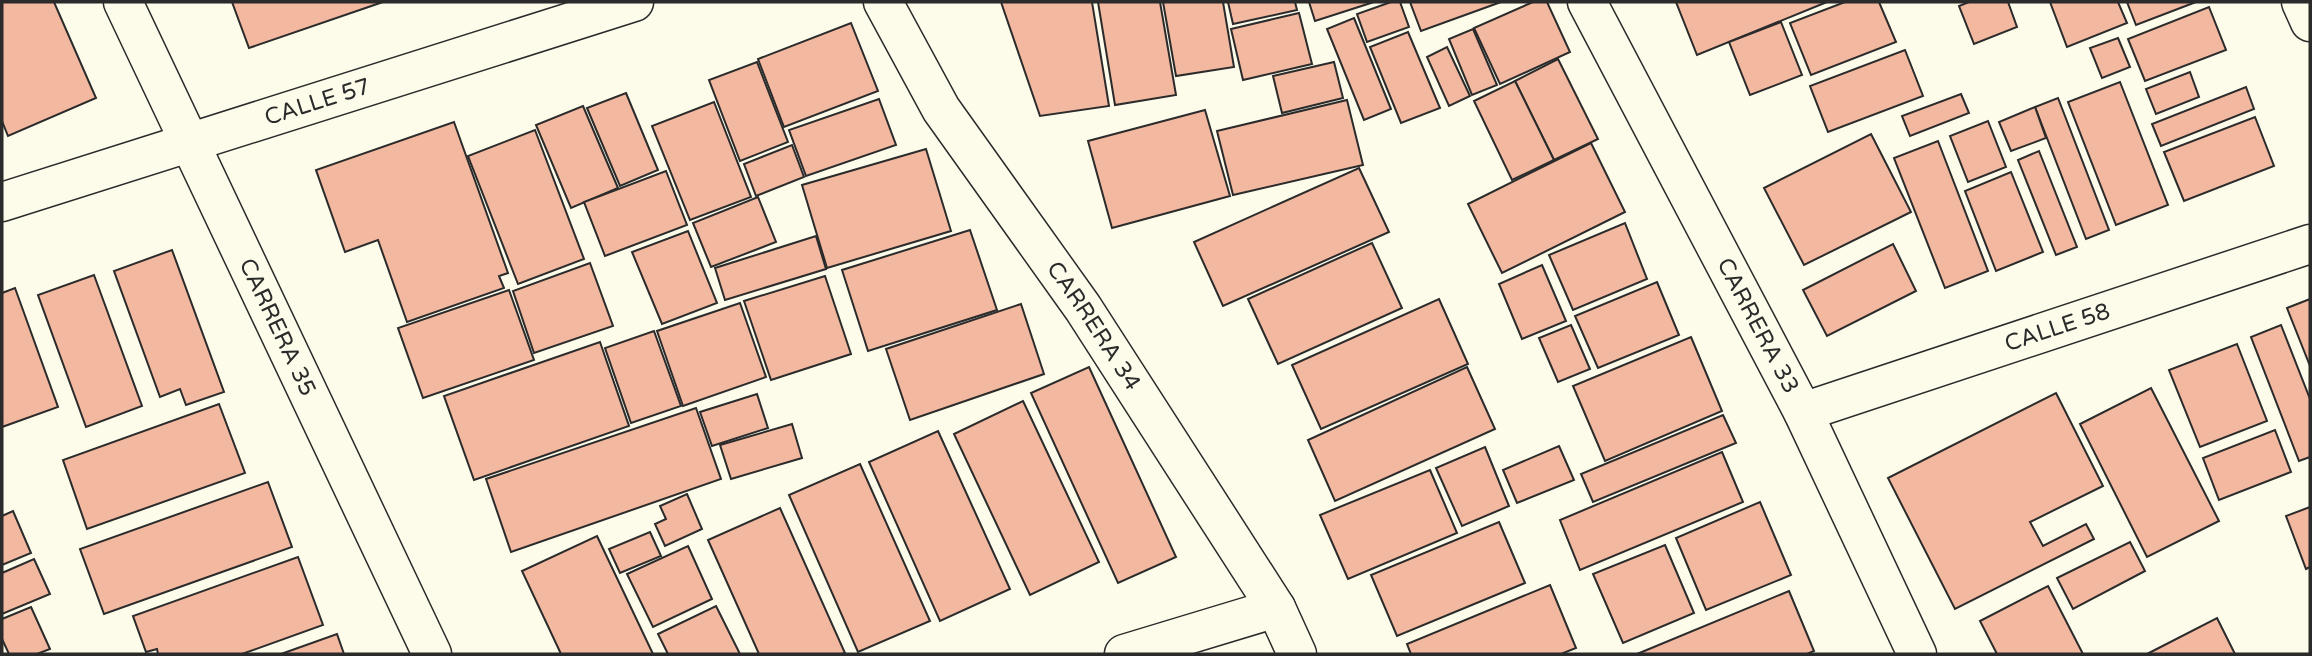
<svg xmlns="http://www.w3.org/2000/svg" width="2312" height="656" font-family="'Varela Round',sans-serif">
  <rect width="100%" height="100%" fill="#fdfbea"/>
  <g fill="#f2b8a0" stroke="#2b2b2b" stroke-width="2">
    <path d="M 2,2 L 54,2 L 96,98 L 8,136 L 2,121 Z"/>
    <path d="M 232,2 L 383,2 L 249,48 Z"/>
    <path d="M 1001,2 L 1092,2 L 1109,106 L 1040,116 Z"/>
    <path d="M 1098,2 L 1160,2 L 1176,95 L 1115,105 Z"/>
    <path d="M 1163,2 L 1223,2 L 1234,67 L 1176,76 Z"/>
    <path d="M 1228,2 L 1295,2 L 1297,10 L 1233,24 Z"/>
    <path d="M 1309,2 L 1374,2 L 1315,21 Z"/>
    <path d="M 1391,2 L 1400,2 L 1409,27 L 1367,42 L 1357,14 Z"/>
    <path d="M 1410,2 L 1501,2 L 1421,31 Z"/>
    <path d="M 1533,2 L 1547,2 L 1570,52 L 1500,84 L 1474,28 Z"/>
    <path d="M 1676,2 L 1827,2 L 1697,55 Z"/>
    <path d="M 1845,2 L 1879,2 L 1896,42 L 1811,75 L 1790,23 Z"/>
    <path d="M 1969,2 L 2008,2 L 2017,27 L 1974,44 L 1959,6 Z"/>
    <path d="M 2050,2 L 2118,2 L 2127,23 L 2067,47 Z"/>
    <path d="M 2127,2 L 2196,2 L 2136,25 Z"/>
    <path d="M 2209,7 L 2226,50 L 2145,81 L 2128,39 Z"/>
    <path d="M 1299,13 L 1312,64 L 1243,80 L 1231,29 Z"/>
    <path d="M 1354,18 L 1391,109 L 1364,120 L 1327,29 Z"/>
    <path d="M 1781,22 L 1802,75 L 1750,95 L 1729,42 Z"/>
    <path d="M 851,23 L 878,91 L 784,127 L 758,59 Z"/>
    <path d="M 1473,29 L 1497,85 L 1472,95 L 1449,39 Z"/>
    <path d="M 1408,32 L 1440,108 L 1401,123 L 1370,47 Z"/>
    <path d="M 2118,38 L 2130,67 L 2102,78 L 2090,48 Z"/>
    <path d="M 1447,47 L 1470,96 L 1449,106 L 1427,57 Z"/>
    <path d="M 1905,50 L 1923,96 L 1828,132 L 1810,86 Z"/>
    <path d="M 1558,59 L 1598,139 L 1554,160 L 1515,81 Z"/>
    <path d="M 757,62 L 788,142 L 740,161 L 709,80 Z"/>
    <path d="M 1334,62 L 1343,98 L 1282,113 L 1273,76 Z"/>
    <path d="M 2190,72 L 2199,97 L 2156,114 L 2146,89 Z"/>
    <path d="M 1515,81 L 1554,160 L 1512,180 L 1474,101 Z"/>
    <path d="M 2120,82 L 2168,205 L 2116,225 L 2068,102 Z"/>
    <path d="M 2246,87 L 2254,109 L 2161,146 L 2152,124 Z"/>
    <path d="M 626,93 L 658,170 L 620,186 L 587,108 Z"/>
    <path d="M 1961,94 L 1969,113 L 1910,136 L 1902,116 Z"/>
    <path d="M 2058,98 L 2109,230 L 2086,239 L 2035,107 Z"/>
    <path d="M 879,99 L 896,145 L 806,176 L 789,130 Z"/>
    <path d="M 1347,100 L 1363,165 L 1233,195 L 1217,131 Z"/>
    <path d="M 714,102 L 751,197 L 690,220 L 652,126 Z"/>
    <path d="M 583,106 L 618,188 L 571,208 L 536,125 Z"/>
    <path d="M 2035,107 L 2046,138 L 2011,151 L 1999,122 Z"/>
    <path d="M 1205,110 L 1230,196 L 1112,228 L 1088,141 Z"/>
    <path d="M 2255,117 L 2274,166 L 2184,201 L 2164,152 Z"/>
    <path d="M 1988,121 L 2006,167 L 1968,182 L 1950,136 Z"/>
    <path d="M 454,122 L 508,273 L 499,276 L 504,288 L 407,322 L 378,240 L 345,252 L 316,170 Z"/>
    <path d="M 535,130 L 584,259 L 518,284 L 468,156 Z"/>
    <path d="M 1871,134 L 1911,212 L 1804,265 L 1764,188 Z"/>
    <path d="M 1938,141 L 1988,271 L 1945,288 L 1894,158 Z"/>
    <path d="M 1591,143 L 1625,212 L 1502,273 L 1468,204 Z"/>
    <path d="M 792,145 L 804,177 L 756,196 L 744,164 Z"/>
    <path d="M 926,149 L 951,231 L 827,268 L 802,185 Z"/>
    <path d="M 2039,151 L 2077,247 L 2056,255 L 2018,160 Z"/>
    <path d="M 1359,168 L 1389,232 L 1223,306 L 1194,242 Z"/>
    <path d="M 666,171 L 687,225 L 605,256 L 584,202 Z"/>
    <path d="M 2011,172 L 2043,252 L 1996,271 L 1965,191 Z"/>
    <path d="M 758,197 L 776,242 L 711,267 L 693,223 Z"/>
    <path d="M 1625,223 L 1647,279 L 1573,310 L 1549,255 Z"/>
    <path d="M 970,230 L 997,310 L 868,351 L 842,270 Z"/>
    <path d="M 688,231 L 717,303 L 662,324 L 632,252 Z"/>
    <path d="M 816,236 L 826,269 L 725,300 L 715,268 Z"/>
    <path d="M 1372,243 L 1402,308 L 1278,364 L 1248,299 Z"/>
    <path d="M 1893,244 L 1916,291 L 1827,336 L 1803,290 Z"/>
    <path d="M 172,250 L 224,392 L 186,405 L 180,389 L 160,397 L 114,271 Z"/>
    <path d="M 590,263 L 613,326 L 534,353 L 513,291 Z"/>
    <path d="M 1542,265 L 1566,321 L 1522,339 L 1499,284 Z"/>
    <path d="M 94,275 L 142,406 L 86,427 L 38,295 Z"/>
    <path d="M 825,276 L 851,354 L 771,380 L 744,301 Z"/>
    <path d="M 1657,282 L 1679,335 L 1598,368 L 1575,316 Z"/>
    <path d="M 15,288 L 58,407 L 2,427 L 2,293 Z"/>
    <path d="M 509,290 L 534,360 L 423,398 L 398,328 Z"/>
    <path d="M 1439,299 L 1468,364 L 1321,429 L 1292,365 Z"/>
    <path d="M 2310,299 L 2310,366 L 2287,308 Z"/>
    <path d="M 740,303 L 766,377 L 683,406 L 657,331 Z"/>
    <path d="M 1021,304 L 1044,374 L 910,420 L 886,349 Z"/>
    <path d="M 1571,325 L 1590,369 L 1558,382 L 1539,338 Z"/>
    <path d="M 2281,325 L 2310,399 L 2310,457 L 2299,461 L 2251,337 Z"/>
    <path d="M 654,331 L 681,406 L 631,423 L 605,348 Z"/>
    <path d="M 1691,337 L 1722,411 L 1605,461 L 1573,386 Z"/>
    <path d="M 600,342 L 629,426 L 474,480 L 444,396 Z"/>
    <path d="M 2237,344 L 2267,421 L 2200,447 L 2169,370 Z"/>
    <path d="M 1089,367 L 1176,557 L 1118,583 L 1031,393 Z"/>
    <path d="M 1467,367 L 1495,429 L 1335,501 L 1308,440 Z"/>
    <path d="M 2151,388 L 2219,521 L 2147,557 L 2080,424 Z"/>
    <path d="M 2056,393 L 2103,486 L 2030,522 L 2043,546 L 2086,524 L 2094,539 L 1955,609 L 1888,478 Z"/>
    <path d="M 757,394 L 768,428 L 712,446 L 700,412 Z"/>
    <path d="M 1023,401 L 1099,562 L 1030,595 L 954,434 Z"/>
    <path d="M 219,404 L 245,473 L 87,529 L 63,460 Z"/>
    <path d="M 696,408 L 721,479 L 511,552 L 486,479 Z"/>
    <path d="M 1723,415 L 1736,443 L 1593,502 L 1581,474 Z"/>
    <path d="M 792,424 L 802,458 L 731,479 L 720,445 Z"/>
    <path d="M 2275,430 L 2291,472 L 2219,500 L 2203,458 Z"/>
    <path d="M 938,431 L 1010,589 L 940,621 L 869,462 Z"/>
    <path d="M 1559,446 L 1574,480 L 1517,503 L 1503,470 Z"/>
    <path d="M 1485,447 L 1509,506 L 1462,526 L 1436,468 Z"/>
    <path d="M 1722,452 L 1743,502 L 1580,570 L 1560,520 Z"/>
    <path d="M 860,464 L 930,621 L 858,652 L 789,495 Z"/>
    <path d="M 1430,470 L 1457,533 L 1348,579 L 1320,515 Z"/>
    <path d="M 268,482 L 292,547 L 104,614 L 80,549 Z"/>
    <path d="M 687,494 L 702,529 L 665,546 L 655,524 L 666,519 L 660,506 Z"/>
    <path d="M 1760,502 L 1791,575 L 1706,610 L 1676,538 Z"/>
    <path d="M 2310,507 L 2310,567 L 2306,569 L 2286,516 Z"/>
    <path d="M 780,508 L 845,653 L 841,654 L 759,654 L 708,540 Z"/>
    <path d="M 13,511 L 31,553 L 2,565 L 2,516 Z"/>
    <path d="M 1499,522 L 1525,583 L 1397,636 L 1371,575 Z"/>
    <path d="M 650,532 L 661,556 L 620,573 L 609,549 Z"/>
    <path d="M 597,536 L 653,654 L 561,654 L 522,571 Z"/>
    <path d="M 2130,542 L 2145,571 L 2073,609 L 2057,578 Z"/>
    <path d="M 1665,545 L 1694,613 L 1623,643 L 1593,574 Z"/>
    <path d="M 688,546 L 712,599 L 653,627 L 627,574 Z"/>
    <path d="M 298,557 L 323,625 L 242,654 L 158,654 L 157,649 L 146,652 L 133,616 Z"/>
    <path d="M 34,559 L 50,594 L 2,614 L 2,573 Z"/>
    <path d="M 1550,585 L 1576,648 L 1561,654 L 1411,654 L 1407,644 Z"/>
    <path d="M 2048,586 L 2083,654 L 1997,654 L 1980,621 Z"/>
    <path d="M 1789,591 L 1814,651 L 1807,654 L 1637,654 Z"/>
    <path d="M 716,606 L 740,654 L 668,654 L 658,634 Z"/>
    <path d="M 31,607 L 50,649 L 37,654 L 9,654 L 2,639 L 2,619 Z"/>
    <path d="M 2217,618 L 2235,654 L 2147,654 Z"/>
    <path d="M 337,634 L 344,654 L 281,654 Z"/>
  </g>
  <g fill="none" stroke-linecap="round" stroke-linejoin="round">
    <defs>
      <g id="minor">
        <path id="s1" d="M 123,2 L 432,654"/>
        <path id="s2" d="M 883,2 L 941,109 L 1083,308 L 1276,608 L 1297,654"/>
        <path id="s3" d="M 1587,2 L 1803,412 L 1917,654"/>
        <path d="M 2301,2 L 2310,22"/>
        <path id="s4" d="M 2,202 L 634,2"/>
        <path id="s5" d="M 1803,412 L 2310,244"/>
        <path d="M 1124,654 L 1276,608"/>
      </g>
    </defs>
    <use href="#minor" stroke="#2b2b2b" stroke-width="41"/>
    <use href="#minor" stroke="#fdfbea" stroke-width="38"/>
  </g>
  <g text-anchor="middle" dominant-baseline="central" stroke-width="5" stroke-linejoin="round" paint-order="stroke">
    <g font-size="23" fill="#2b2b2b" stroke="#fdfbea">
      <text stroke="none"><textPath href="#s4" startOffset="331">CALLE 57</textPath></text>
      <text stroke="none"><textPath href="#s3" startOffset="366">CARRERA 33</textPath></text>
      <text stroke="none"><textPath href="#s2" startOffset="387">CARRERA 34</textPath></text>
      <text stroke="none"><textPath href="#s1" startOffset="360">CARRERA 35</textPath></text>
      <text stroke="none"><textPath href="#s5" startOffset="268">CALLE 58</textPath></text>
    </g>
  </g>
  <rect width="2312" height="656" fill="none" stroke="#2b2b2b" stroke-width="7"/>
</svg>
